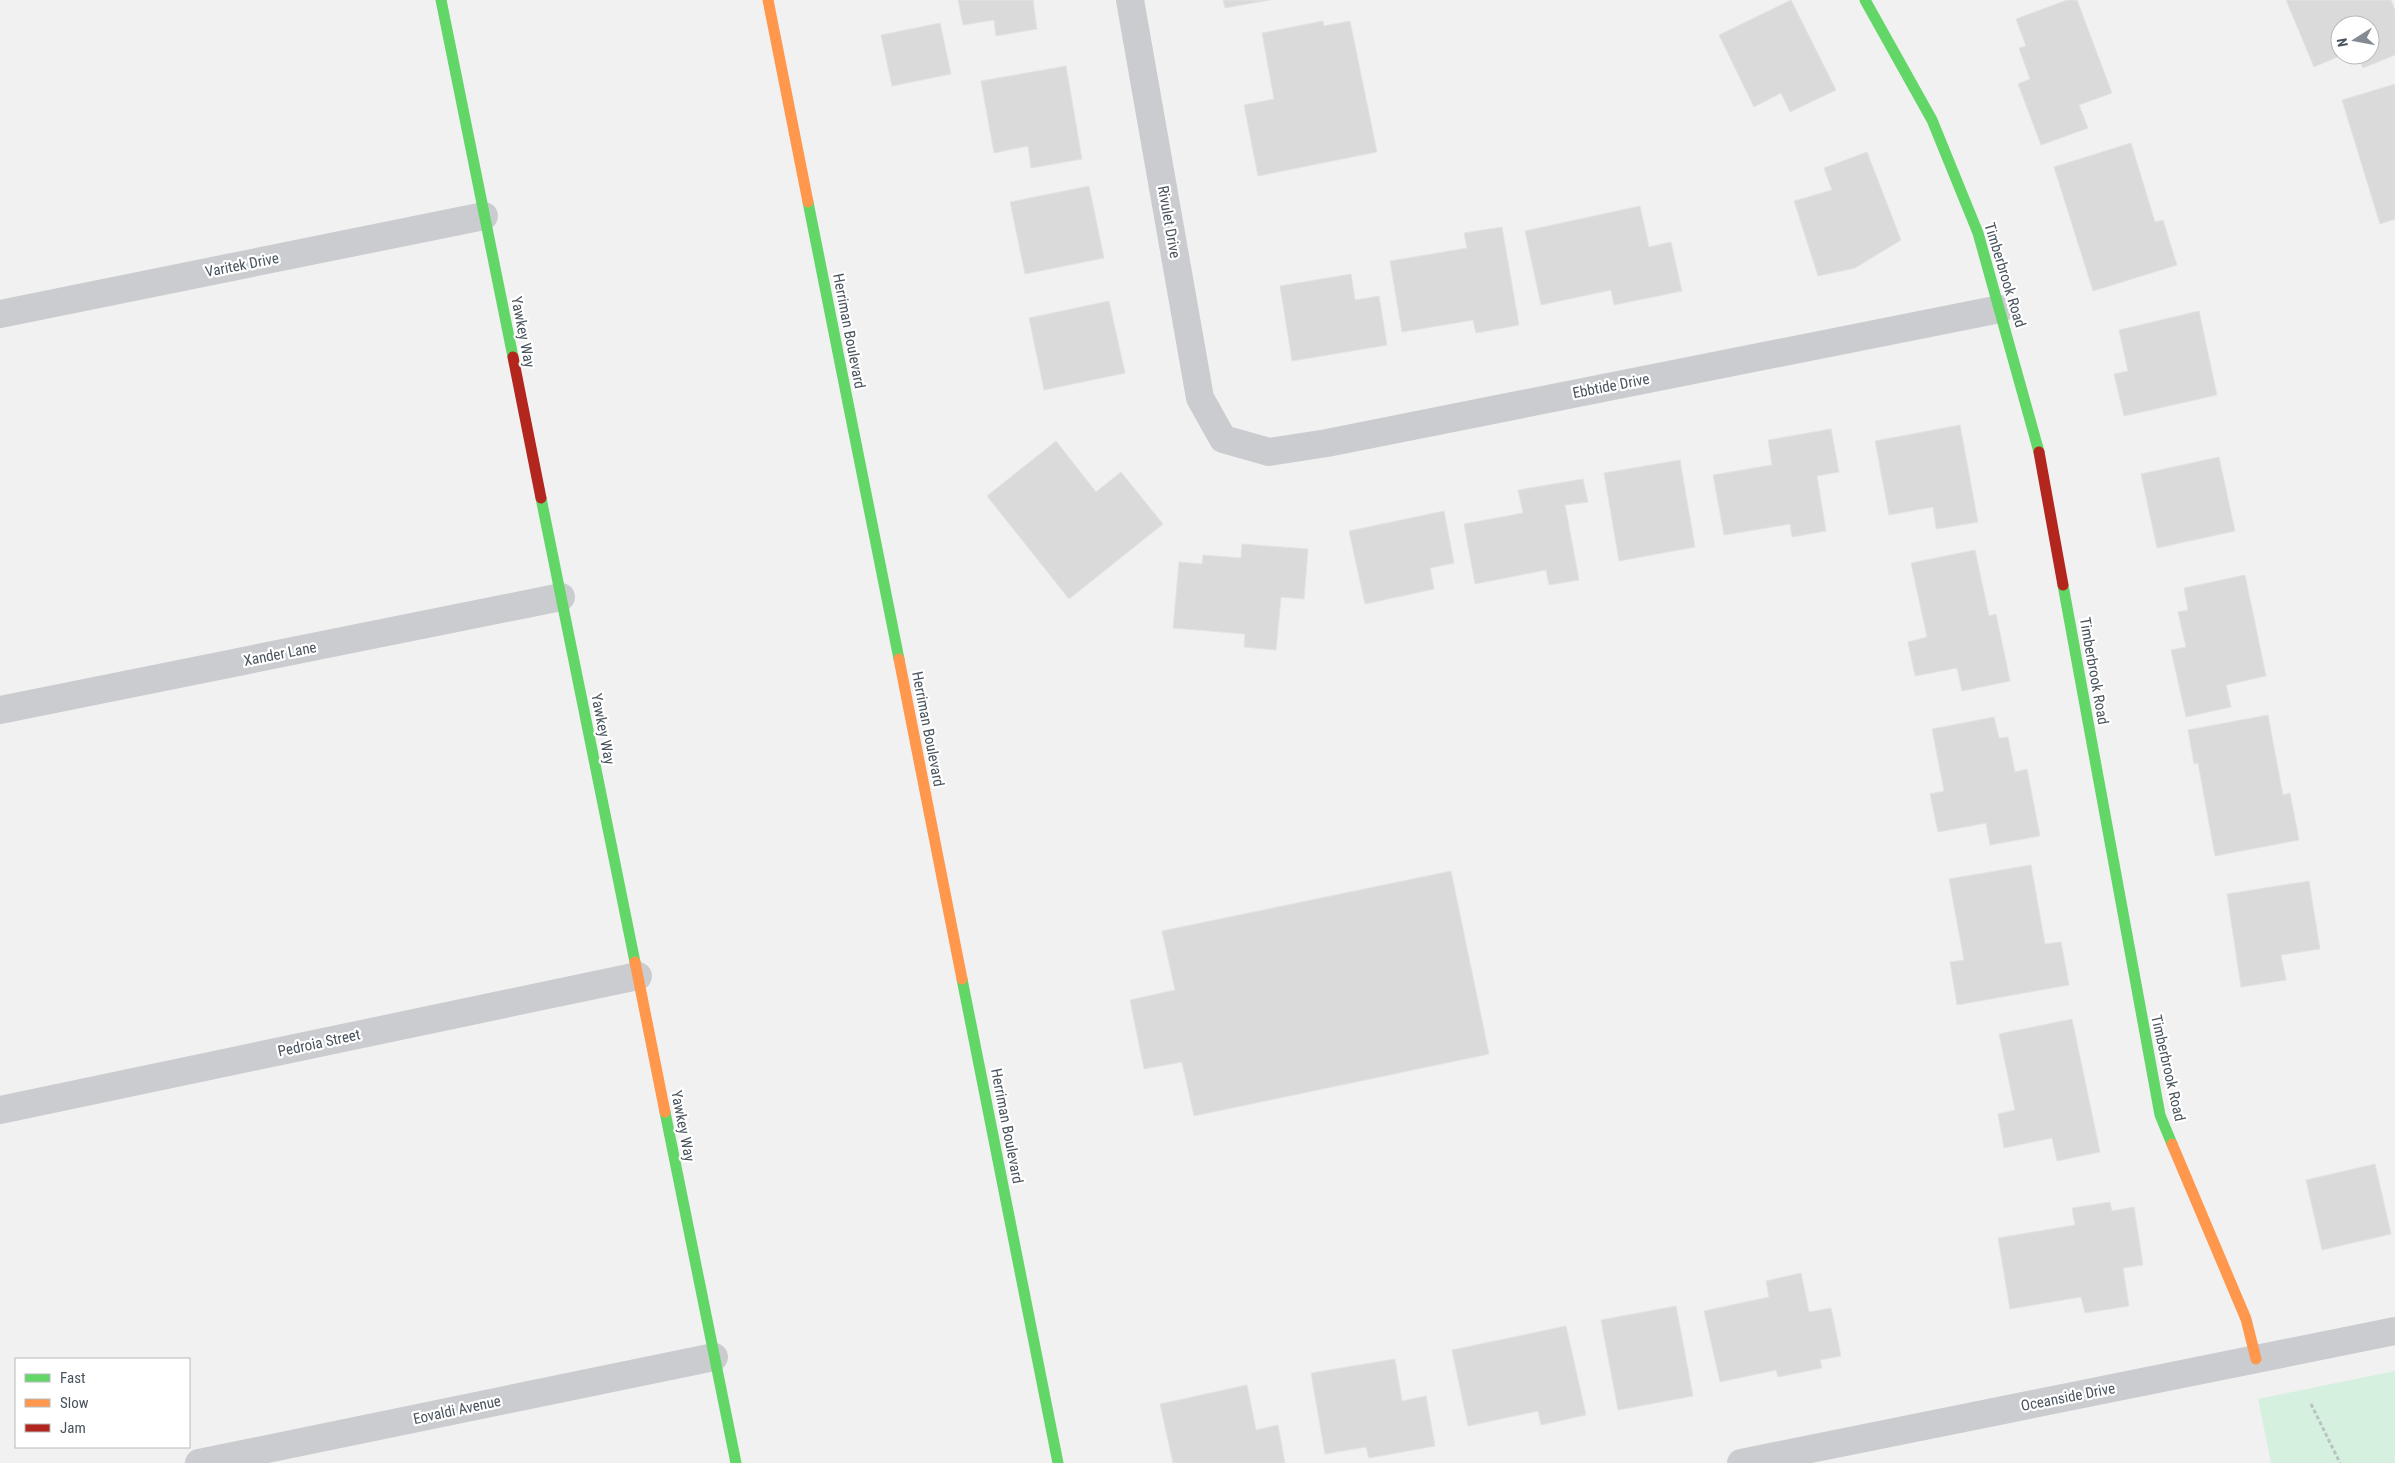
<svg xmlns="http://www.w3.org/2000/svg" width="2395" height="1463" font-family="'Roboto Condensed',sans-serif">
  <rect width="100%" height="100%" fill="#f1f1f1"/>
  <path fill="#d6f0e0" d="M 2395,1371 L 2395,1463 L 2271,1463 L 2258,1399 Z"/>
  <g fill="#dadadb" stroke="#e2e3e4">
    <path d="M 958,0 L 1033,0 L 1037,29 L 996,36 L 994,20 L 963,25 Z"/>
    <path d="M 1223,0 L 1270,0 L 1225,8 Z"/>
    <path d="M 1791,0 L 1836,90 L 1790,112 L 1781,93 L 1754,107 L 1719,35 Z"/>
    <path d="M 2067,0 L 2077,0 L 2112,93 L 2079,105 L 2088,128 L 2041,145 L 2018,84 L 2030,79 L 2019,48 L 2026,46 L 2016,19 Z"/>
    <path d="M 2286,0 L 2391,0 L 2395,10 L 2395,55 L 2363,68 L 2357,55 L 2370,55 L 2370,25 L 2340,25 L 2340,55 L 2342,55 L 2314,67 Z"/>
    <path d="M 1323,21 L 1324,26 L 1350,21 L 1377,152 L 1258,176 L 1244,105 L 1274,99 L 1262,33 Z"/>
    <path d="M 940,23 L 951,74 L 892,86 L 881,35 Z"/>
    <path d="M 1066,66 L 1082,159 L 1031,168 L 1028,146 L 994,153 L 981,81 Z"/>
    <path d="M 2395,84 L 2395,219 L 2380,224 L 2342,100 Z"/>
    <path d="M 2131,143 L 2155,222 L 2163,220 L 2177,265 L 2093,291 L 2054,167 Z"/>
    <path d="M 1867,152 L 1901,240 L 1855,268 L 1818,276 L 1794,201 L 1832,190 L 1824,168 Z"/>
    <path d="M 1089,186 L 1104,258 L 1025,274 L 1010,202 Z"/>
    <path d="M 1640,206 L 1649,247 L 1671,242 L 1682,291 L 1614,305 L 1611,290 L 1541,305 L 1525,231 Z"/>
    <path d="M 1502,227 L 1519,325 L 1476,333 L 1473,320 L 1402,332 L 1390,261 L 1467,248 L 1464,233 Z"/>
    <path d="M 1351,274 L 1355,300 L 1379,296 L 1387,345 L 1292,361 L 1280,286 Z"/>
    <path d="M 1109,301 L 1125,373 L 1044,390 L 1029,318 Z"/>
    <path d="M 2199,311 L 2217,395 L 2124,416 L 2114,374 L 2128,371 L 2119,330 Z"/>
    <path d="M 1960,425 L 1978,522 L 1936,529 L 1933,507 L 1889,515 L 1875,441 Z"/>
    <path d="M 1831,429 L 1839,472 L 1817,476 L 1826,531 L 1792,537 L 1790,524 L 1724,535 L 1713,475 L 1772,465 L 1768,440 Z"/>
    <path d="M 1056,441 L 1096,492 L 1121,472 L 1163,524 L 1069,599 L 987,496 Z"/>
    <path d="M 2219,457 L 2235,531 L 2157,548 L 2141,474 Z"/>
    <path d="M 1680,460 L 1695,547 L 1619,561 L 1604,473 Z"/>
    <path d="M 1583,479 L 1588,502 L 1565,505 L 1579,580 L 1549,585 L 1546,570 L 1475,584 L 1464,524 L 1523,513 L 1518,490 Z"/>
    <path d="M 1444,511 L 1454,563 L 1430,568 L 1434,589 L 1365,604 L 1349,531 Z"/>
    <path d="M 1242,544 L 1308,549 L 1304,599 L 1281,597 L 1276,650 L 1244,647 L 1245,634 L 1173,628 L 1179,562 L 1202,564 L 1203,555 L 1241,558 Z"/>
    <path d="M 1975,550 L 1989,616 L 1996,614 L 2010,681 L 1962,691 L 1957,668 L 1915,676 L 1908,642 L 1927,637 L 1911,563 Z"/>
    <path d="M 2245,575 L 2266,676 L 2226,685 L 2231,707 L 2186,717 L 2171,650 L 2186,647 L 2178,612 L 2188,610 L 2184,588 Z"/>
    <path d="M 2268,715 L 2283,795 L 2290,793 L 2299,840 L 2215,856 L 2198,763 L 2194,764 L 2188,730 Z"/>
    <path d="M 1994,717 L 1999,738 L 2008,737 L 2015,772 L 2027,769 L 2040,836 L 1990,845 L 1986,823 L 1938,832 L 1930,794 L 1944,791 L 1932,729 Z"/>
    <path d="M 2031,865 L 2045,944 L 2061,942 L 2069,985 L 1957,1005 L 1950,962 L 1964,960 L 1949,879 Z"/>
    <path d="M 1451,871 L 1489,1054 L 1194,1116 L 1182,1062 L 1144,1069 L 1130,1000 L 1175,990 L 1162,931 Z"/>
    <path d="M 2309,881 L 2320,949 L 2281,955 L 2286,980 L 2241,987 L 2227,894 Z"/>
    <path d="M 2072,1019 L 2100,1152 L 2057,1161 L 2052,1138 L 2004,1148 L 1998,1114 L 2015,1110 L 1999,1034 Z"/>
    <path d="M 2375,1164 L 2391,1234 L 2322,1250 L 2306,1180 Z"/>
    <path d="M 2110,1202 L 2112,1211 L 2134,1207 L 2143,1265 L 2123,1268 L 2129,1306 L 2085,1313 L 2081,1297 L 2010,1309 L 1998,1238 L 2075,1225 L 2072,1208 Z"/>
    <path d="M 1801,1273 L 1809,1312 L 1831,1308 L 1841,1356 L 1820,1360 L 1822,1368 L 1778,1377 L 1776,1370 L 1720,1382 L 1704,1311 L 1769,1297 L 1766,1281 Z"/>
    <path d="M 1676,1306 L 1693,1396 L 1618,1410 L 1601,1320 Z"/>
    <path d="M 1566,1326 L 1586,1415 L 1541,1425 L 1538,1411 L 1468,1426 L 1452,1350 Z"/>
    <path d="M 1395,1359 L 1402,1401 L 1426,1396 L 1435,1446 L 1369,1458 L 1366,1447 L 1325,1454 L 1311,1373 Z"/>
    <path d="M 1247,1385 L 1256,1430 L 1278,1425 L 1285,1463 L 1173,1463 L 1160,1404 Z"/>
  </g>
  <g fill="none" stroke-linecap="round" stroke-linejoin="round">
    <path stroke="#b9c4c1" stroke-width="3" stroke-dasharray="4 2.5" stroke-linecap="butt" d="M 2311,1404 L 2340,1463"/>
    <g stroke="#cacccf" stroke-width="28">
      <path d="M 1130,0 L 1200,398 L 1223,439 L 1269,452 L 1327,443 L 2000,309"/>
      <path d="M 0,314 L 484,216"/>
      <path d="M 0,710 L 561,597"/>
      <path d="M 0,1110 L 638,976"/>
      <path d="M 199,1463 L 714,1357"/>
      <path d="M 1741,1463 L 2395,1331"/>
    </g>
    <g stroke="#63d668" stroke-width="11">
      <path d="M 441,0 L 513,357"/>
      <path d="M 1865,0 L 1932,120 L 1978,233 L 2039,452"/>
      <path d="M 808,202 L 899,659"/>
      <path d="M 541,498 L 635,962"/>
      <path d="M 2063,585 L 2160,1115 L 2172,1144"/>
      <path d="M 962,979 L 1058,1463"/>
      <path d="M 665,1112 L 736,1463"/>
    </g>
    <g stroke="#ff974d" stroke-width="11">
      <path d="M 768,0 L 808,202"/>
      <path d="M 899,659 L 962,979"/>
      <path d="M 635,962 L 665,1112"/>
      <path d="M 2172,1144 L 2246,1319 L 2256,1359"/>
    </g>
    <g stroke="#b3261e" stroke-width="11">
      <path d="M 513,357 L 541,498"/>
      <path d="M 2039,452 L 2063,585"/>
    </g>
  </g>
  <g text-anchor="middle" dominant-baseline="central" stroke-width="4.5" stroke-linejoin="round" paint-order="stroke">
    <g font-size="15" fill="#48535d" stroke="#fff">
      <text transform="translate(1169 222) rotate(80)">Rivulet Drive</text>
      <text transform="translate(242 265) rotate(-11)">Varitek Drive</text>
      <text transform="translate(2005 275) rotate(73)">Timberbrook Road</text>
      <text transform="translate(849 331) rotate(79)">Herriman Boulevard</text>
      <text transform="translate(523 332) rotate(79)">Yawkey Way</text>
      <text transform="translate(1611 386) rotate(-11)">Ebbtide Drive</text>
      <text transform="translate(280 654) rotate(-11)">Xander Lane</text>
      <text transform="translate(2094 671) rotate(80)">Timberbrook Road</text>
      <text transform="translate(603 729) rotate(79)">Yawkey Way</text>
      <text transform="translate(928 729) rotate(79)">Herriman Boulevard</text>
      <text transform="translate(319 1043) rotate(-12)">Pedroia Street</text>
      <text transform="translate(2168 1068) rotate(77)">Timberbrook Road</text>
      <text transform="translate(683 1126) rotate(79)">Yawkey Way</text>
      <text transform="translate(1007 1126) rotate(79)">Herriman Boulevard</text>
      <text transform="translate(2068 1397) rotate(-11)">Oceanside Drive</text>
      <text transform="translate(457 1410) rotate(-12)">Eovaldi Avenue</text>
    </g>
  </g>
  <rect x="15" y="1358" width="175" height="90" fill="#ffffff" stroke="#b6babe"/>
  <rect x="25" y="1374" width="25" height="8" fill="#63d668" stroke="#b6babe"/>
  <text x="60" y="1383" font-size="15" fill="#48535d">Fast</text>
  <rect x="25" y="1399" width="25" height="8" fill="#ff974d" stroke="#b6babe"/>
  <text x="60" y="1408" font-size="15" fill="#48535d">Slow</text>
  <rect x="25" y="1424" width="25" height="8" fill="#b3261e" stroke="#b6babe"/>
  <text x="60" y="1433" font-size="15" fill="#48535d">Jam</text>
  <g transform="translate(2355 40) rotate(259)"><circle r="24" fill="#ffffff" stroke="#b6babe"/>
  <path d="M0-4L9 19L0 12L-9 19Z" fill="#838a91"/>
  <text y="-8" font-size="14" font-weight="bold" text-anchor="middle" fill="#48535d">N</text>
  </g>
</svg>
